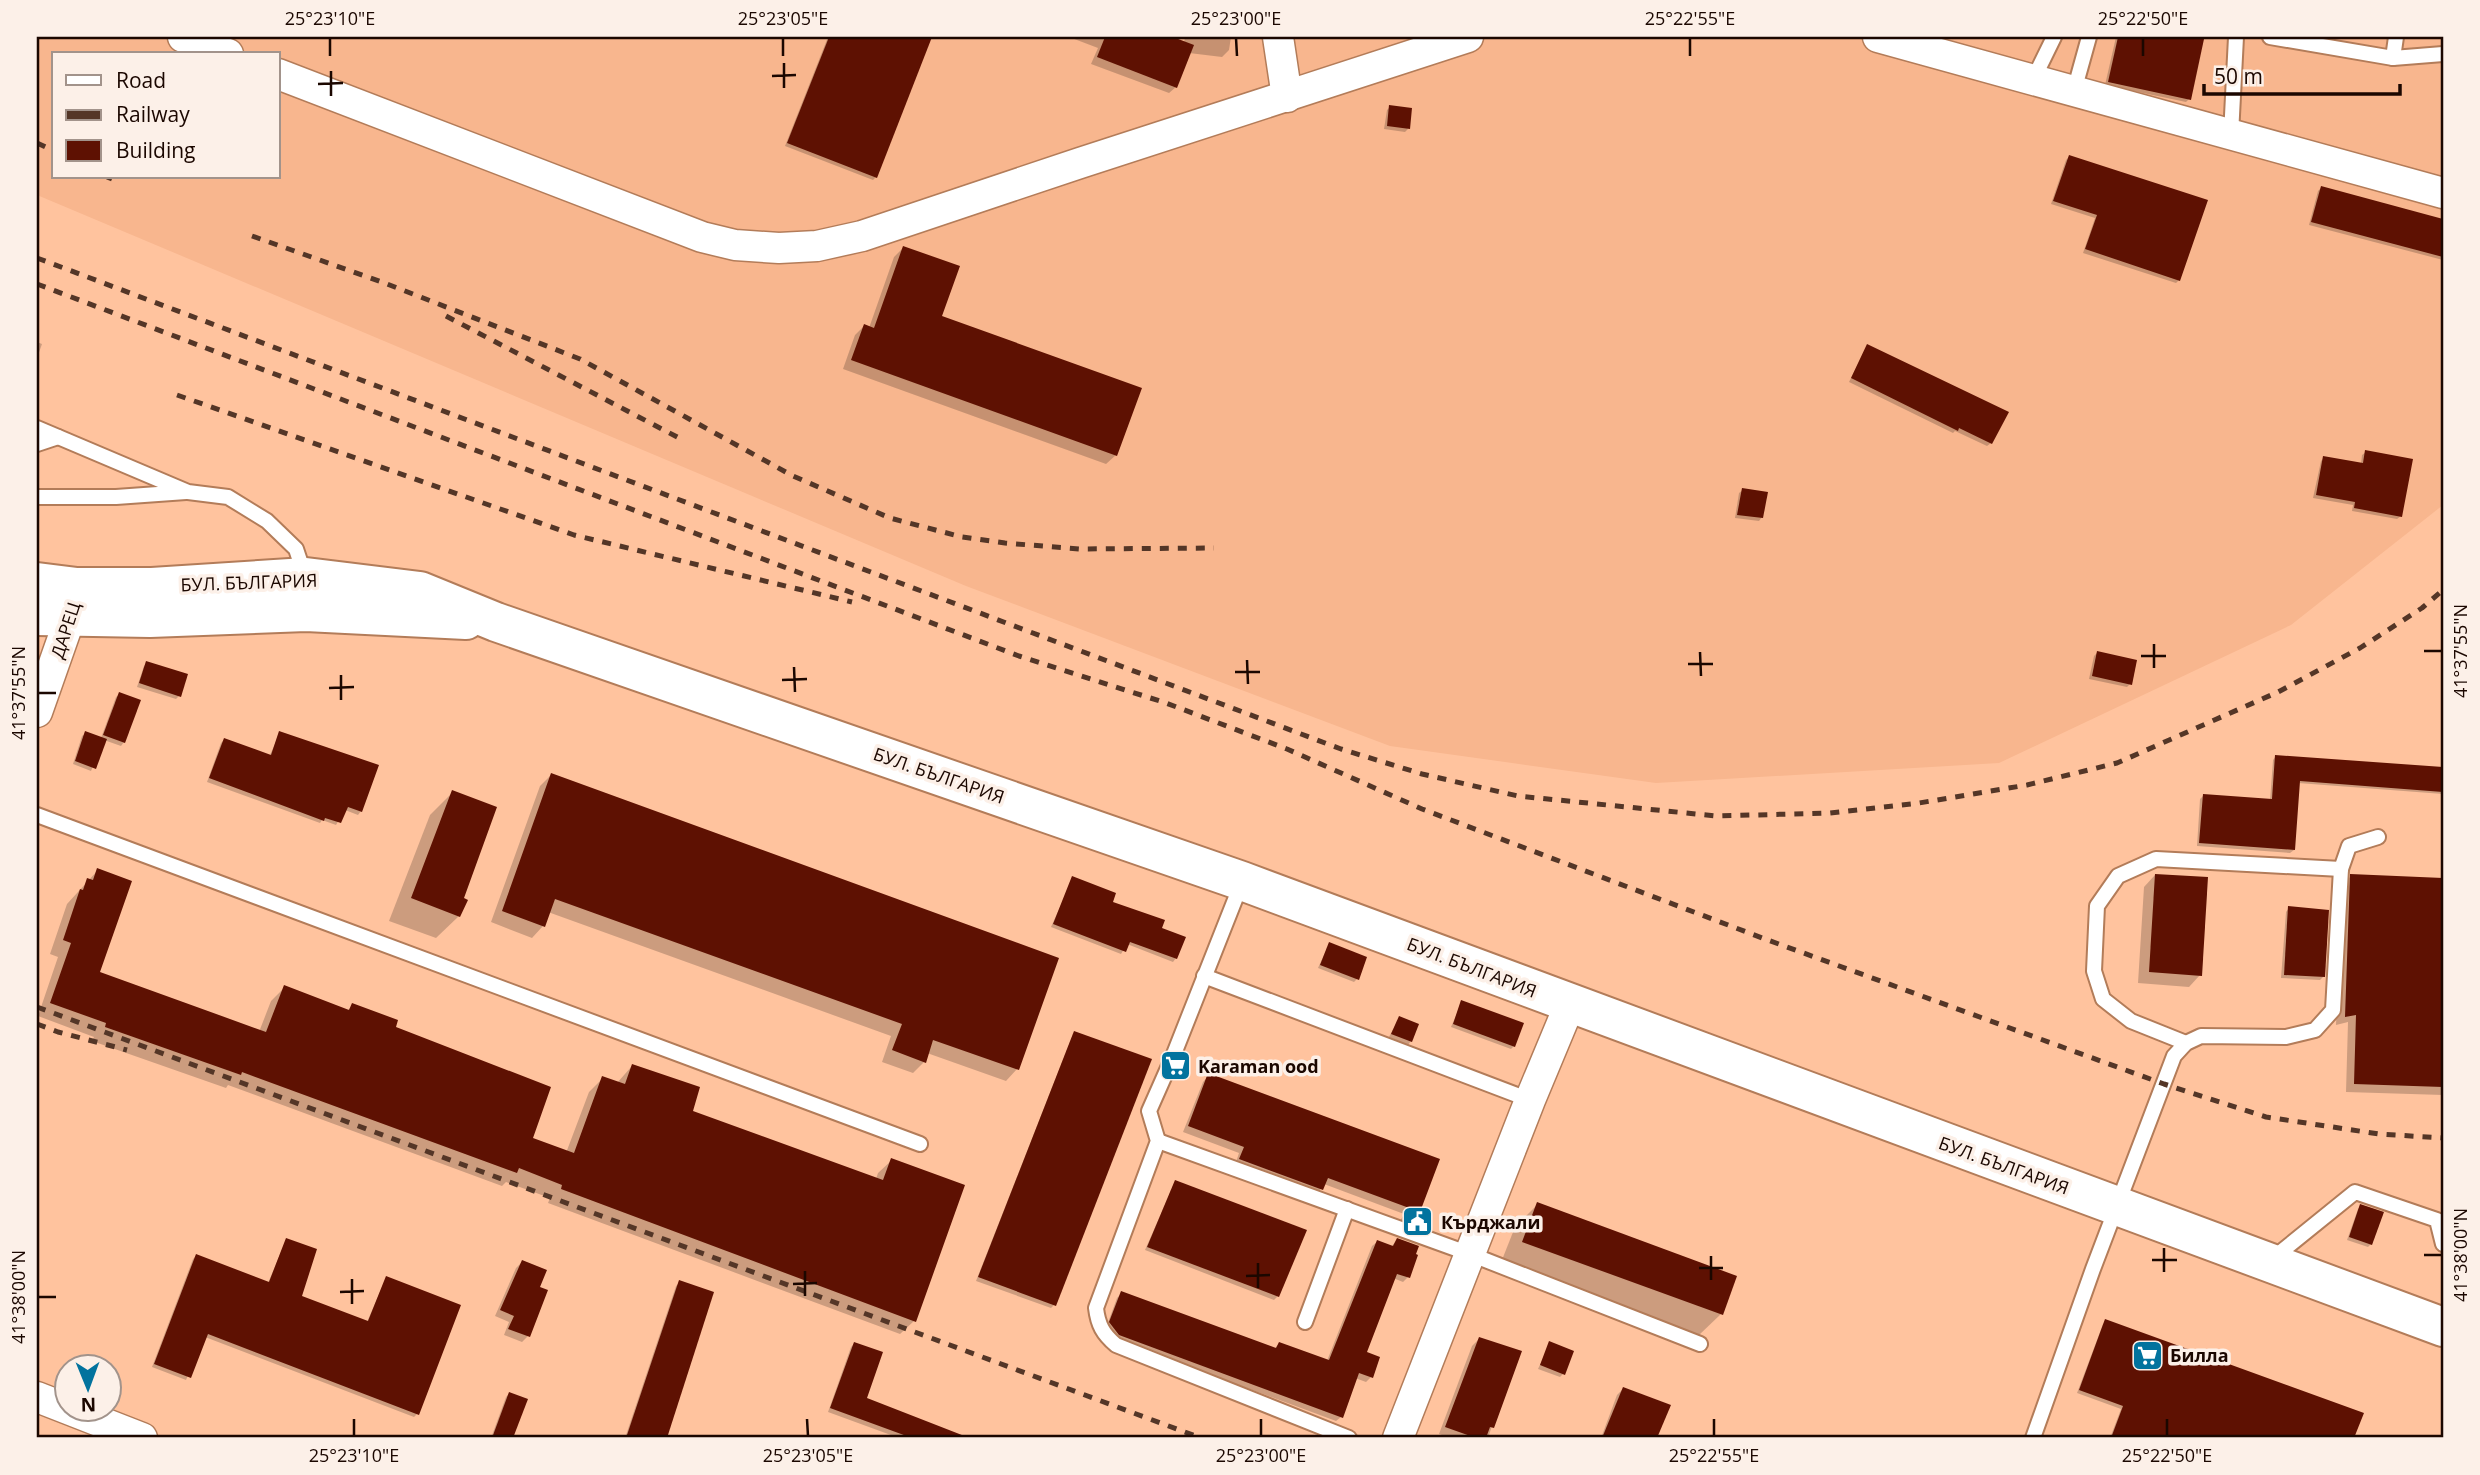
<svg xmlns="http://www.w3.org/2000/svg" width="2480" height="1475" font-family="'Open Sans',sans-serif">
  <rect width="100%" height="100%" fill="#ffc39e"/>
  <path fill="#f8b68e" fill-rule="evenodd" d="M 37,37 L 2443,37 L 2443,505 L 2291,625 L 1999,763 L 1656,783 L 1390,746 L 966,586 L 37,195 ZM 54,54 L 278,54 L 278,177 L 54,177 Z"/>
  <g fill="#0003">
    <path d="M 828,37 L 930,37 L 876,177 L 873,180 L 785,146 Z"/>
    <path d="M 1069,37 L 1168,37 L 1184,43 L 1185,37 L 1231,37 L 1229,50 L 1222,57 L 1189,53 L 1176,87 L 1169,93 L 1091,64 L 1098,48 Z"/>
    <path d="M 2116,37 L 2184,37 L 2202,41 L 2189,99 L 2186,102 L 2105,85 Z"/>
    <path d="M 1390,107 L 1408,129 L 1405,132 L 1384,129 L 1387,110 Z"/>
    <path d="M 2069,157 L 2179,280 L 2176,283 L 2083,253 L 2095,218 L 2051,204 L 2066,160 Z"/>
    <path d="M 2321,188 L 2443,221 L 2443,260 L 2309,225 L 2318,191 Z"/>
    <path d="M 903,248 L 940,317 L 1116,455 L 1106,464 L 843,369 L 855,335 L 864,326 L 869,328 L 894,257 Z"/>
    <path d="M 37,342 L 42,344 L 37,358 Z"/>
    <path d="M 1865,350 L 1991,443 L 1987,446 L 1955,431 L 1953,433 L 1849,382 Z"/>
    <path d="M 2366,452 L 2401,516 L 2397,519 L 2352,511 L 2353,505 L 2313,498 L 2321,461 L 2324,458 L 2361,464 L 2362,455 Z"/>
    <path d="M 1743,490 L 1762,517 L 1759,521 L 1735,518 L 1739,493 Z"/>
    <path d="M 2097,653 L 2130,684 L 2127,687 L 2089,679 L 2094,656 Z"/>
    <path d="M 147,663 L 179,696 L 176,699 L 137,687 L 144,666 Z"/>
    <path d="M 120,694 L 124,742 L 121,746 L 104,740 L 91,771 L 73,764 L 82,736 L 86,733 L 101,738 L 116,697 Z"/>
    <path d="M 280,733 L 361,811 L 358,815 L 345,810 L 336,825 L 322,820 L 320,823 L 207,782 L 221,743 L 224,740 L 269,757 Z"/>
    <path d="M 2276,756 L 2443,769 L 2443,794 L 2298,783 L 2294,850 L 2290,853 L 2197,846 L 2200,799 L 2203,796 L 2270,801 L 2273,760 Z"/>
    <path d="M 551,775 L 1017,1069 L 1006,1081 L 927,1053 L 924,1062 L 913,1073 L 882,1062 L 891,1036 L 548,912 L 543,926 L 532,938 L 491,922 L 540,786 Z"/>
    <path d="M 453,792 L 462,898 L 459,916 L 436,938 L 389,921 L 430,815 Z"/>
    <path d="M 98,870 L 98,973 L 259,1032 L 271,1001 L 285,987 L 347,1011 L 353,1005 L 393,1028 L 530,1139 L 566,1153 L 589,1092 L 603,1078 L 617,1083 L 632,1066 L 691,1112 L 876,1179 L 878,1173 L 892,1160 L 914,1321 L 900,1334 L 548,1203 L 550,1198 L 506,1182 L 502,1186 L 228,1085 L 226,1088 L 92,1041 L 94,1037 L 38,1016 L 58,957 L 50,954 L 67,904 Z"/>
    <path d="M 2155,875 L 2200,975 L 2189,987 L 2138,983 L 2144,887 Z"/>
    <path d="M 2351,876 L 2443,879 L 2443,1095 L 2346,1092 L 2348,1022 L 2336,1025 L 2342,885 Z"/>
    <path d="M 1073,878 L 1110,903 L 1160,929 L 1176,958 L 1173,962 L 1127,944 L 1121,954 L 1051,927 Z"/>
    <path d="M 2289,908 L 2323,977 L 2320,980 L 2281,978 L 2286,912 Z"/>
    <path d="M 1329,944 L 1357,979 L 1354,982 L 1318,968 Z"/>
    <path d="M 1462,1002 L 1514,1046 L 1511,1049 L 1451,1027 Z"/>
    <path d="M 1399,1018 L 1411,1041 L 1408,1045 L 1389,1037 Z"/>
    <path d="M 1075,1033 L 1054,1305 L 1051,1308 L 976,1281 L 1072,1037 Z"/>
    <path d="M 1209,1075 L 1418,1211 L 1416,1213 L 1425,1227 L 1417,1234 L 1397,1227 L 1404,1214 L 1324,1184 L 1316,1196 L 1235,1165 L 1239,1153 L 1183,1132 L 1203,1082 Z"/>
    <path d="M 1175,1182 L 1278,1296 L 1274,1300 L 1145,1250 Z"/>
    <path d="M 1538,1204 L 1721,1314 L 1698,1336 L 1500,1265 L 1515,1227 Z"/>
    <path d="M 2361,1206 L 2371,1244 L 2368,1247 L 2347,1240 L 2358,1209 Z"/>
    <path d="M 286,1240 L 299,1297 L 367,1322 L 386,1278 L 417,1414 L 414,1417 L 205,1337 L 186,1380 L 152,1367 L 193,1259 L 196,1256 L 268,1283 Z"/>
    <path d="M 1397,1240 L 1408,1277 L 1403,1282 L 1393,1278 L 1365,1353 L 1371,1377 L 1366,1382 L 1355,1378 L 1341,1417 L 1336,1421 L 1114,1339 L 1106,1328 L 1117,1298 L 1122,1293 L 1274,1349 L 1279,1344 L 1327,1361 L 1372,1246 L 1377,1242 L 1391,1247 Z"/>
    <path d="M 522,1262 L 538,1288 L 528,1336 L 522,1342 L 504,1335 L 509,1322 L 495,1316 L 516,1268 Z"/>
    <path d="M 680,1282 L 712,1293 L 665,1438 L 625,1438 L 676,1286 Z"/>
    <path d="M 2106,1321 L 2361,1414 L 2353,1438 L 2110,1438 L 2121,1409 L 2077,1393 L 2103,1324 Z"/>
    <path d="M 1479,1339 L 1505,1386 L 1488,1438 L 1450,1438 L 1439,1434 L 1472,1346 Z"/>
    <path d="M 1550,1343 L 1563,1374 L 1560,1377 L 1538,1369 Z"/>
    <path d="M 854,1344 L 864,1399 L 966,1438 L 899,1438 L 828,1412 L 851,1347 Z"/>
    <path d="M 1623,1389 L 1656,1401 L 1642,1438 L 1601,1438 L 1617,1395 Z"/>
    <path d="M 509,1394 L 525,1400 L 512,1438 L 491,1438 L 506,1397 Z"/>
  </g>
  <g fill="#5e1102">
    <path d="M 829,37 L 932,37 L 877,178 L 787,143 Z"/>
    <path d="M 1105,37 L 1173,37 L 1194,45 L 1177,88 L 1097,57 Z"/>
    <path d="M 2118,37 L 2192,37 L 2204,39 L 2191,100 L 2108,82 Z"/>
    <path d="M 1389,105 L 1412,108 L 1410,129 L 1387,126 Z"/>
    <path d="M 2069,155 L 2208,200 L 2180,281 L 2085,249 L 2097,215 L 2053,201 Z"/>
    <path d="M 2321,186 L 2443,219 L 2443,257 L 2311,222 Z"/>
    <path d="M 903,246 L 960,266 L 942,316 L 1142,388 L 1117,456 L 851,360 L 864,324 L 874,328 Z"/>
    <path d="M 1867,344 L 2009,412 L 1992,444 L 1959,428 L 1958,431 L 1851,378 Z"/>
    <path d="M 2365,450 L 2413,459 L 2402,517 L 2354,508 L 2355,502 L 2316,495 L 2323,456 L 2363,463 Z"/>
    <path d="M 1742,488 L 1768,492 L 1763,518 L 1737,515 Z"/>
    <path d="M 2097,651 L 2137,660 L 2132,685 L 2092,676 Z"/>
    <path d="M 146,661 L 188,674 L 181,697 L 139,683 Z"/>
    <path d="M 119,692 L 141,700 L 125,743 L 103,735 Z"/>
    <path d="M 85,731 L 107,739 L 96,769 L 75,761 Z"/>
    <path d="M 279,731 L 379,765 L 362,812 L 348,807 L 341,823 L 325,818 L 324,821 L 209,778 L 224,738 L 271,755 Z"/>
    <path d="M 2275,755 L 2443,767 L 2443,792 L 2300,781 L 2295,850 L 2199,843 L 2203,794 L 2272,799 Z"/>
    <path d="M 551,773 L 1059,958 L 1019,1070 L 933,1040 L 926,1063 L 892,1050 L 902,1024 L 555,899 L 545,927 L 502,911 Z"/>
    <path d="M 452,790 L 497,807 L 464,898 L 468,900 L 460,917 L 411,898 Z"/>
    <path d="M 97,868 L 132,881 L 100,972 L 266,1032 L 284,985 L 349,1010 L 352,1003 L 398,1020 L 396,1027 L 551,1087 L 533,1138 L 574,1153 L 602,1076 L 625,1084 L 632,1064 L 700,1087 L 693,1111 L 883,1180 L 891,1158 L 965,1185 L 916,1322 L 561,1189 L 562,1185 L 519,1168 L 517,1173 L 242,1072 L 241,1075 L 105,1027 L 106,1023 L 50,1003 L 71,943 L 63,940 L 80,889 L 83,890 L 87,878 L 93,880 Z"/>
    <path d="M 2155,874 L 2208,877 L 2202,976 L 2149,972 Z"/>
    <path d="M 2350,874 L 2443,878 L 2443,1087 L 2354,1084 L 2356,1015 L 2345,1017 Z"/>
    <path d="M 1072,876 L 1116,893 L 1113,902 L 1165,920 L 1162,928 L 1186,937 L 1177,959 L 1130,942 L 1126,952 L 1053,924 Z"/>
    <path d="M 2288,906 L 2329,910 L 2325,977 L 2284,975 Z"/>
    <path d="M 1329,942 L 1367,957 L 1359,980 L 1320,965 Z"/>
    <path d="M 1461,1000 L 1524,1023 L 1515,1047 L 1453,1024 Z"/>
    <path d="M 1399,1016 L 1419,1024 L 1412,1042 L 1391,1034 Z"/>
    <path d="M 1074,1031 L 1152,1059 L 1056,1306 L 978,1277 Z"/>
    <path d="M 1208,1073 L 1440,1159 L 1420,1212 L 1328,1178 L 1323,1190 L 1239,1159 L 1244,1147 L 1188,1126 Z"/>
    <path d="M 1175,1180 L 1307,1230 L 1279,1297 L 1147,1247 Z"/>
    <path d="M 1537,1202 L 1737,1276 L 1723,1315 L 1522,1242 Z"/>
    <path d="M 2360,1204 L 2384,1212 L 2372,1245 L 2349,1237 Z"/>
    <path d="M 1408,1208 L 1431,1216 L 1426,1228 L 1404,1220 Z"/>
    <path d="M 286,1238 L 317,1249 L 302,1296 L 368,1321 L 386,1276 L 461,1305 L 419,1415 L 208,1334 L 191,1378 L 154,1364 L 196,1254 L 269,1282 Z"/>
    <path d="M 1397,1238 L 1419,1246 L 1416,1254 L 1418,1255 L 1410,1278 L 1397,1274 L 1367,1352 L 1380,1357 L 1373,1378 L 1359,1373 L 1343,1418 L 1119,1335 L 1109,1322 L 1121,1291 L 1276,1348 L 1279,1342 L 1329,1360 L 1377,1240 L 1393,1246 Z"/>
    <path d="M 522,1260 L 547,1270 L 540,1287 L 548,1290 L 530,1337 L 508,1329 L 514,1316 L 500,1310 Z"/>
    <path d="M 679,1280 L 714,1292 L 667,1438 L 626,1438 Z"/>
    <path d="M 2105,1319 L 2364,1413 L 2354,1438 L 2111,1438 L 2123,1406 L 2079,1390 Z"/>
    <path d="M 1479,1337 L 1522,1351 L 1494,1428 L 1490,1427 L 1486,1438 L 1476,1438 L 1445,1427 Z"/>
    <path d="M 1549,1341 L 1574,1351 L 1565,1375 L 1540,1365 Z"/>
    <path d="M 854,1342 L 883,1352 L 867,1398 L 967,1437 L 966,1438 L 912,1438 L 830,1408 Z"/>
    <path d="M 1623,1387 L 1671,1405 L 1657,1438 L 1602,1438 Z"/>
    <path d="M 509,1392 L 528,1399 L 513,1438 L 492,1438 Z"/>
  </g>
  <g fill="none" stroke-linecap="round" stroke-linejoin="round">
    <defs>
      <g id="lane">
        <path d="M 2270,37 L 2393,58 L 2443,54"/>
        <path d="M 2393,58 L 2396,37"/>
        <path d="M 2033,80 L 2054,37"/>
        <path d="M 2074,91 L 2089,37"/>
        <path d="M 2231,135 L 2236,37"/>
        <path d="M 37,428 L 188,492 L 228,497 L 267,521 L 296,549 L 305,576"/>
        <path d="M 37,444 L 58,437"/>
        <path d="M 37,497 L 116,497 L 186,492"/>
        <path d="M 37,815 L 920,1144"/>
        <path d="M 1242,882 L 1172,1059 L 1149,1111 L 1158,1141 L 1096,1308 C 1098,1325 1103,1334 1116,1345 L 1349,1438"/>
        <path d="M 1204,976 L 1530,1100"/>
        <path d="M 2186,1043 L 2131,1021 L 2103,999 L 2094,971 L 2097,906 L 2118,876 L 2156,859 L 2341,869"/>
        <path d="M 1158,1141 L 1470,1254 L 1700,1344"/>
        <path d="M 2271,1260 L 2355,1192 L 2437,1220 L 2443,1244"/>
        <path d="M 1305,1322 L 1347,1209"/>
        <path d="M 2033,1438 L 2093,1269 L 2174,1056 L 2186,1043 L 2201,1036 L 2286,1037 L 2315,1030 L 2333,1010 L 2341,869 L 2349,846 L 2378,837"/>
      </g>
      <g id="street">
        <path d="M 183,37 L 228,54"/>
        <path d="M 1278,37 L 1287,97"/>
        <path d="M 1878,37 L 2443,193"/>
        <path d="M 278,74 L 702,237 L 735,245 L 779,248 L 817,246 L 862,236 L 1080,163 L 1468,37"/>
        <path d="M 37,712 L 70,618 L 75,596"/>
        <path d="M 37,1397 L 142,1438"/>
        <path d="M 1398,1438 L 1530,1100 L 1570,1004"/>
      </g>
      <g id="secondary">
        <path d="M 37,582 L 77,587 L 152,587 L 306,577 L 420,591 L 496,622 L 1242,881 L 2443,1327"/>
        <path d="M 37,616 L 150,618 L 306,612 L 466,620"/>
      </g>
    </defs>
    <use href="#lane" stroke="#b37c59" stroke-width="18"/>
    <use href="#street" stroke="#b37c59" stroke-width="33"/>
    <use href="#secondary" stroke="#b37c59" stroke-width="42"/>
    <use href="#lane" stroke="#fff" stroke-width="14"/>
    <use href="#street" stroke="#fff" stroke-width="30"/>
    <use href="#secondary" stroke="#fff" stroke-width="38"/>
    <g stroke="#543627" stroke-width="5" stroke-dasharray="9 9" stroke-linecap="butt">
      <path d="M 37,143 L 54,151"/>
      <path d="M 107,177 L 112,179"/>
      <path d="M 252,236 L 382,282 L 580,359 L 793,476 L 890,518 L 962,537 L 1005,543 L 1079,549 L 1214,548"/>
      <path d="M 37,258 L 1341,749 L 1422,774 L 1518,796 L 1716,816 L 1830,813 L 1919,803 L 2027,785 L 2117,763 L 2278,692 L 2360,648 L 2422,608 L 2443,590"/>
      <path d="M 37,284 L 1019,656 L 1166,703 L 1287,749 L 1422,809 L 1765,939 L 2164,1084 L 2266,1117 L 2379,1134 L 2443,1138"/>
      <path d="M 446,316 L 679,438"/>
      <path d="M 177,395 L 574,535 L 852,602"/>
      <path d="M 37,1007 L 1201,1438"/>
      <path d="M 37,1024 L 58,1032 L 127,1050"/>
    </g>
  </g>
  <path fill="none" stroke="#1b0700" stroke-width="2.5" d="M 330,38 L 330,56M 783,38 L 783,56M 1236,38 L 1237,56M 1690,38 L 1690,56M 2143,38 L 2143,56M 784,63 L 784,88M 331,71 L 331,96M 772,76 L 796,75M 318,84 L 343,83M 2154,644 L 2154,668M 2424,651 L 2442,651M 1700,652 L 1701,676M 2141,656 L 2166,656M 1247,660 L 1248,684M 1688,664 L 1713,664M 794,667 L 795,692M 1235,672 L 1260,672M 341,675 L 341,700M 782,680 L 807,679M 329,688 L 354,687M 38,693 L 56,693M 2164,1248 L 2164,1272M 2424,1255 L 2442,1255M 1711,1256 L 1711,1280M 2152,1260 L 2177,1260M 1258,1263 L 1258,1288M 1699,1268 L 1723,1268M 805,1271 L 805,1296M 1246,1276 L 1270,1275M 352,1279 L 352,1304M 793,1284 L 817,1283M 340,1292 L 364,1291M 38,1297 L 56,1297M 354,1419 L 354,1436M 807,1419 L 808,1436M 1261,1419 L 1261,1436M 1714,1419 L 1714,1436M 2167,1419 L 2167,1436"/>
  <defs>
    <symbol id="supermarket-square" viewBox="-11 -11 22 22"><rect x="-9" y="-9" width="18" height="18" rx="4" fill="#02739e" stroke="#fcf0e8"/><path d="M-6-5.5h2.5l.6 2H6L4.5 2H-2.5L-4.4-4H-6ZM-1.5 3.2a1.3 1.3 0 1 0 .1 0ZM3 3.2a1.3 1.3 0 1 0 .1 0Z" fill="#fff"/></symbol>
    <symbol id="civic-square" viewBox="-11 -11 22 22"><rect x="-9" y="-9" width="18" height="18" rx="4" fill="#02739e" stroke="#fcf0e8"/><path d="M-.6-6.5H3V-4.5H.6V-3L4-1V1h2V6H-6V1h2V-1L-.6-3ZM-1.2 2.5V6h2.4V2.5Z" fill="#fff"/></symbol>
  </defs>
  <g fill-rule="evenodd">
    <use href="#supermarket-square" x="1158" y="1048" width="35" height="35"/>
    <use href="#civic-square" x="1400" y="1204" width="35" height="35"/>
    <use href="#supermarket-square" x="2130" y="1338" width="35" height="35"/>
  </g>
  <g text-anchor="middle" dominant-baseline="central" stroke-width="7" stroke-linejoin="round" paint-order="stroke">
    <g font-size="18" fill="#1b0700" stroke="#fcf0e8">
      <text transform="translate(249 582) rotate(-2)">БУЛ. БЪЛГАРИЯ</text>
      <text transform="translate(65 630) rotate(-72)">ДАРЕЦ</text>
      <text transform="translate(939 775) rotate(19)">БУЛ. БЪЛГАРИЯ</text>
      <text transform="translate(1472 967) rotate(21)">БУЛ. БЪЛГАРИЯ</text>
      <text transform="translate(2004 1165) rotate(20)">БУЛ. БЪЛГАРИЯ</text>
    </g>
    <g font-size="18" font-weight="bold" fill="#1b0700" stroke="#fcf0e8" text-anchor="start">
      <text x="1198" y="1066">Karaman ood</text>
      <text x="1441" y="1222">Кърджали</text>
      <text x="2170" y="1355">Билла</text>
    </g>
  </g>
  <rect width="2480" height="1475" fill="none" stroke="#fcf0e8" stroke-width="77"/>
  <rect x="52" y="52" width="228" height="126" fill="#fcf0e8" stroke="#a2938b" stroke-width="2"/>
  <rect x="66" y="75" width="35" height="10" fill="#ffffff" stroke="#a2938b" stroke-width="2"/>
  <text x="116" y="88" font-size="21" fill="#1b0700">Road</text>
  <rect x="66" y="110" width="35" height="10" fill="#543627" stroke="#a2938b" stroke-width="2"/>
  <text x="116" y="122" font-size="21" fill="#1b0700">Railway</text>
  <rect x="66" y="140" width="35" height="21" fill="#5e1102" stroke="#a2938b" stroke-width="2"/>
  <text x="116" y="158" font-size="21" fill="#1b0700">Building</text>
  <g transform="translate(88 1388) rotate(179)"><circle r="33" fill="#fcf0e8" stroke="#a2938b" stroke-width="2"/>
  <path d="M0-5L12 26L0 18L-12 26Z" fill="#02739e"/>
  <text y="-10" font-size="19" font-weight="bold" text-anchor="middle" fill="#1b0700">N</text>
  </g>
  <path d="M2204 84v10h196v-10" fill="none" stroke="#1b0700" stroke-width="3.5"/>
  <text x="2214" y="84" font-size="21" fill="#1b0700" stroke="#fcf0e8" stroke-width="5" paint-order="stroke">50 m</text>
  <rect x="38" y="38" width="2404" height="1398" fill="none" stroke="#1b0700" stroke-width="2.5"/>
  <g font-size="18" text-anchor="middle" fill="#1b0700">
    <text x="330" y="25">25°23'10"E</text>
    <text x="783" y="25">25°23'05"E</text>
    <text x="1236" y="25">25°23'00"E</text>
    <text x="1690" y="25">25°22'55"E</text>
    <text x="2143" y="25">25°22'50"E</text>
    <text transform="translate(2461 651) rotate(-90)" y="6">41°37'55"N</text>
    <text transform="translate(19 693) rotate(-90)" y="6">41°37'55"N</text>
    <text transform="translate(2461 1255) rotate(-90)" y="6">41°38'00"N</text>
    <text transform="translate(19 1297) rotate(-90)" y="6">41°38'00"N</text>
    <text x="354" y="1462">25°23'10"E</text>
    <text x="808" y="1462">25°23'05"E</text>
    <text x="1261" y="1462">25°23'00"E</text>
    <text x="1714" y="1462">25°22'55"E</text>
    <text x="2167" y="1462">25°22'50"E</text>
  </g>
</svg>
